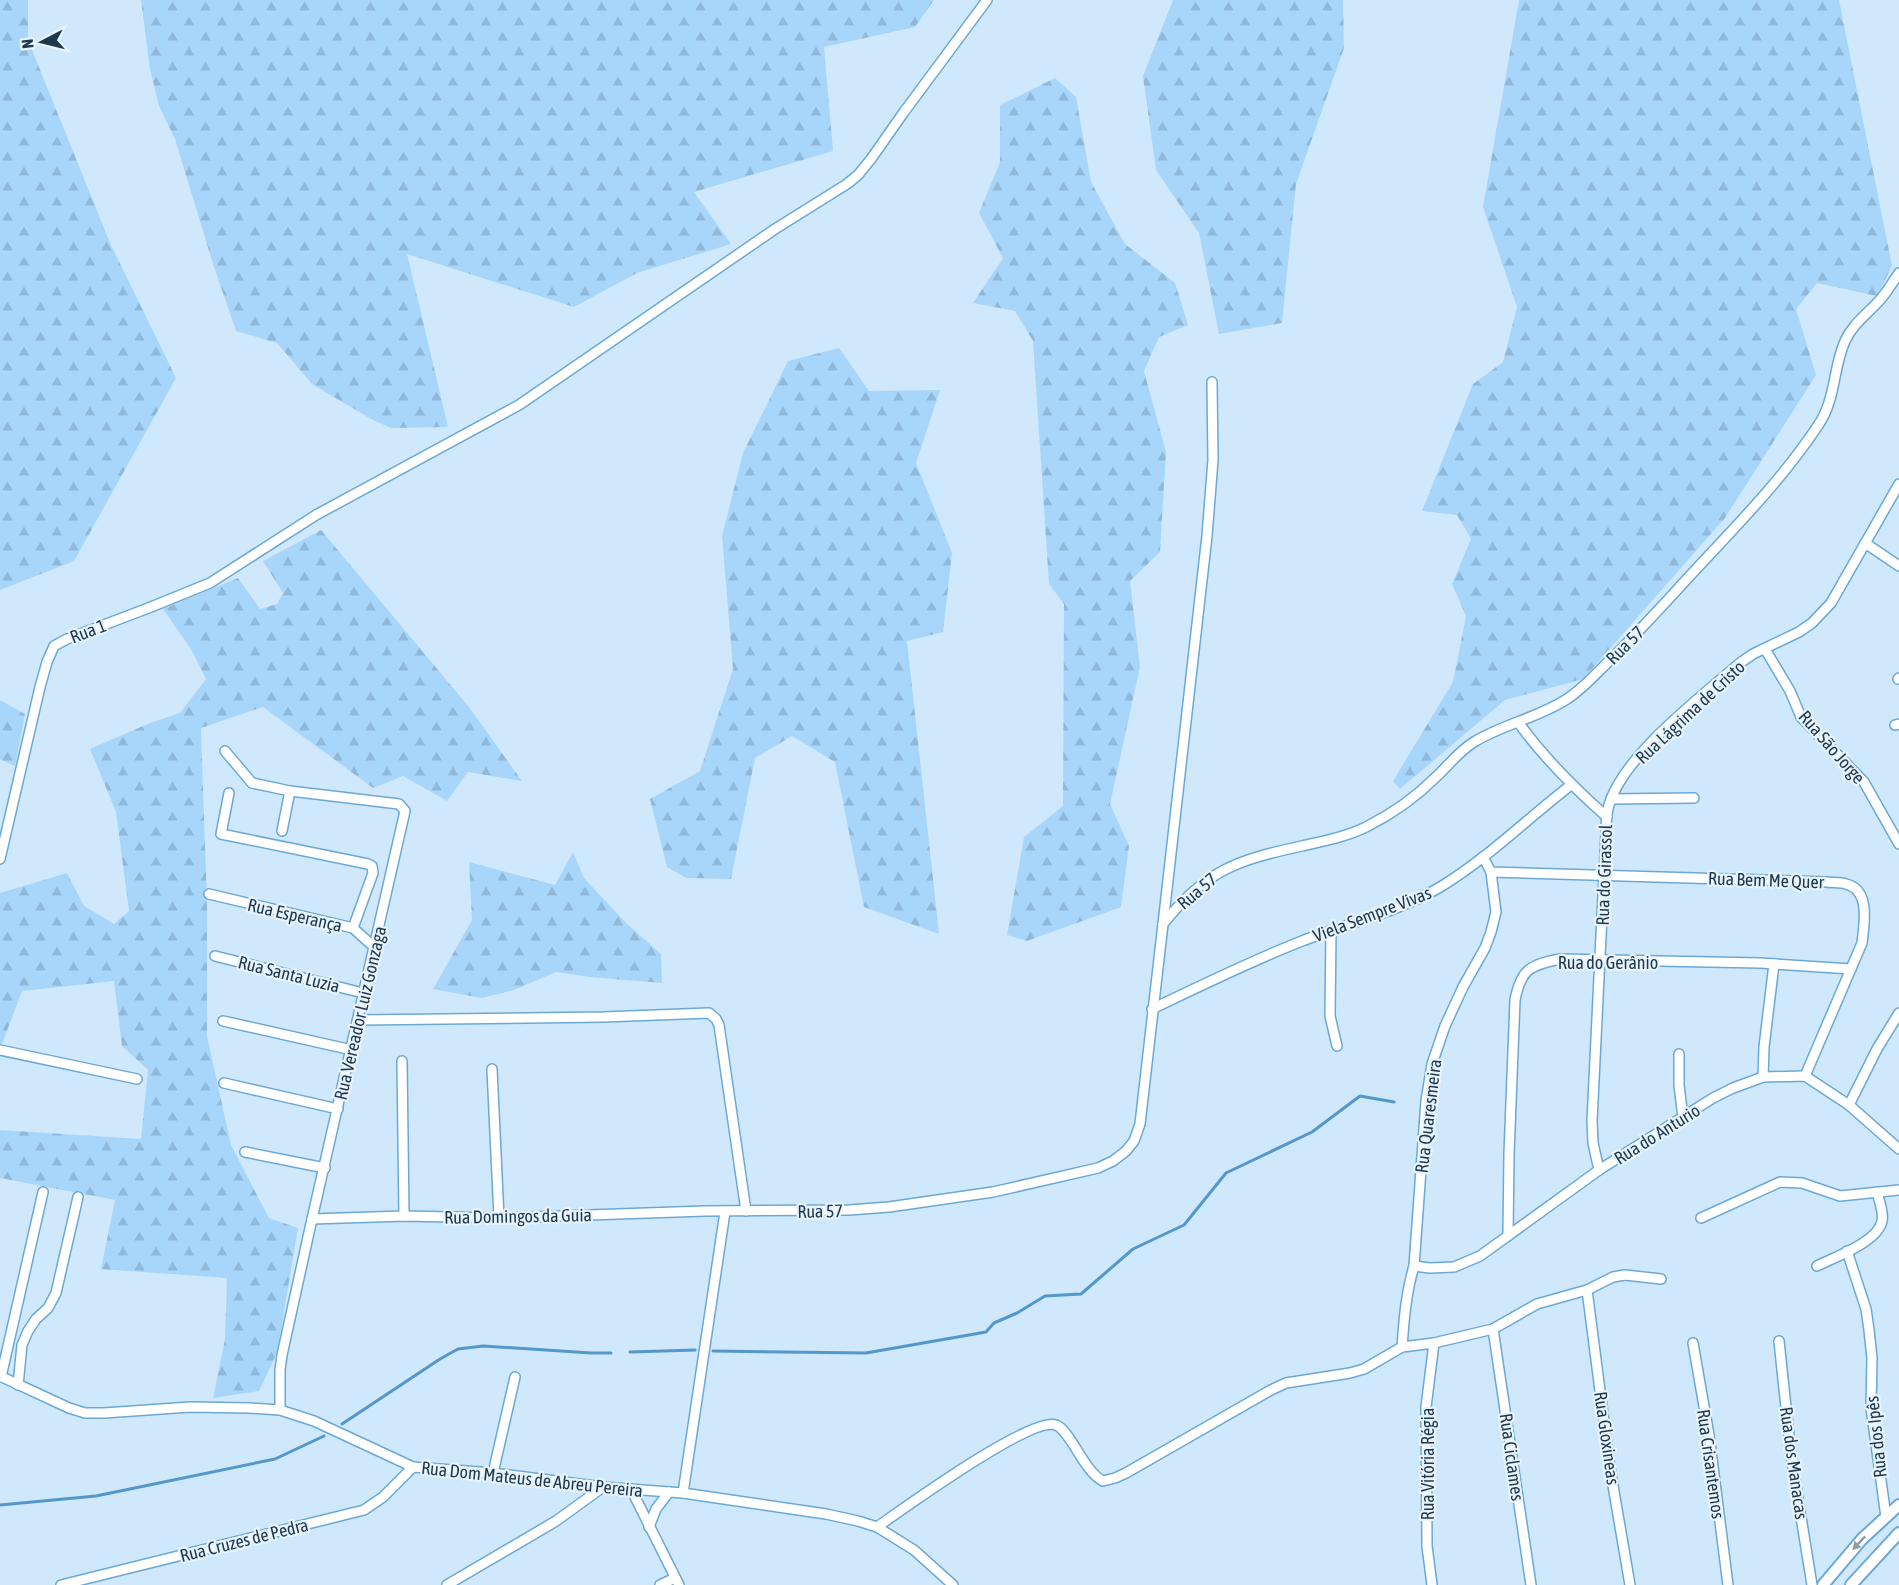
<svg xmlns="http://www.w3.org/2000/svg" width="1899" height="1585" font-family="'Asap Condensed',sans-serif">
  <defs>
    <pattern id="forest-firs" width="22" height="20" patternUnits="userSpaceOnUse" patternTransform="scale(1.5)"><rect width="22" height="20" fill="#a8d6fb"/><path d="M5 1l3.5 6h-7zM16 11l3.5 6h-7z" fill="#90b8d9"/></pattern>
  </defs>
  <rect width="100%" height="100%" fill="#d0e8fc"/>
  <g fill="url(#forest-firs)">
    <path d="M 0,0 L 28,0 L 28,40 L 110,243 L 176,378 L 74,561 L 0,590 Z"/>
    <path d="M 141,0 L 934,0 L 915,27 L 824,47 L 833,151 L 694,192 L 731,244 L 637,273 L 574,307 L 407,254 L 448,427 L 391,428 L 371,419 L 312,384 L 277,343 L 236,331 L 213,264 L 175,139 L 159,106 L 150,69 Z"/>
    <path d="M 1173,0 L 1343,0 L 1344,48 L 1296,184 L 1282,323 L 1219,334 L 1199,233 L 1156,170 L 1143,76 Z"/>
    <path d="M 1519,0 L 1839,0 L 1892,266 L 1877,296 L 1817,283 L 1796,309 L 1816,375 L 1725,518 L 1583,679 L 1505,700 L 1400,789 L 1393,781 L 1453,682 L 1466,616 L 1452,584 L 1471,539 L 1457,515 L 1422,511 L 1473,384 L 1503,362 L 1517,307 L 1483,207 Z"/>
    <path d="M 1055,78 L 1076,97 L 1091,182 L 1125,244 L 1175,283 L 1188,325 L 1159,337 L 1144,371 L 1166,452 L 1160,552 L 1130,581 L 1140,667 L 1110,804 L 1129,846 L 1121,907 L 1027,941 L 1007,935 L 1024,837 L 1063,806 L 1064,604 L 1049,584 L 1033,341 L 1015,311 L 973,303 L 1003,258 L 979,213 L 1000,162 L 1000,105 Z"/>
    <path d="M 839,348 L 869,391 L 940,390 L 916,463 L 952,553 L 943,632 L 907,641 L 939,934 L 864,907 L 835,762 L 792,736 L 755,758 L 731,879 L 686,878 L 667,867 L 650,799 L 700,771 L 733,669 L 722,536 L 743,453 L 788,361 Z"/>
    <path d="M 321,530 L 469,707 L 522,781 L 468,772 L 447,801 L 403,776 L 373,788 L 263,707 L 201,728 L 207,905 L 207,1036 L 231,1145 L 269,1218 L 298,1228 L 277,1353 L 259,1391 L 213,1398 L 225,1339 L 227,1278 L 101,1269 L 115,1200 L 0,1178 L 0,1130 L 141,1139 L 148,1070 L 122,1046 L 114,981 L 22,991 L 2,1044 L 0,1044 L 0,893 L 67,873 L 84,906 L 114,924 L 129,911 L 116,812 L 90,749 L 150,723 L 180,713 L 206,679 L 191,649 L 163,609 L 238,578 L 260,609 L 277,604 L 283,593 L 263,561 Z"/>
    <path d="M 0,700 L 25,714 L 15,766 L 0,759 Z"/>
    <path d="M 573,852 L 584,878 L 626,923 L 661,954 L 662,983 L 590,977 L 556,972 L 514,990 L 482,998 L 433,989 L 472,920 L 469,862 L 555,885 Z"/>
  </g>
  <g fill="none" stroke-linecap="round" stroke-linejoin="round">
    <g stroke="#5497ca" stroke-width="3">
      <path d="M 713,1351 L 866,1353 L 986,1332 L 994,1323 L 1017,1313 L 1045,1296 L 1081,1294 L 1133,1249 L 1184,1225 L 1226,1173 L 1312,1132 L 1360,1096 L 1394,1102"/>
      <path d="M 630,1352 L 695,1350"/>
      <path d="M 342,1424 L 440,1359 L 458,1349 L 483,1346 L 591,1353 L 611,1353"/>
      <path d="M 0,1505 L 96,1496 L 275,1459 L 324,1436"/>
    </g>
    <defs>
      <g id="minor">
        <path d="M 1865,543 L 1899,566"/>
        <path d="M 1765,649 L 1790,691 L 1801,717 L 1864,782 L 1899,844"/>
        <path d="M 1898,679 L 1899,678"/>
        <path d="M 1518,722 C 1544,758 1574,788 1607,817"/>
        <path d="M 1895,725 L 1899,724"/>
        <path d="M 225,751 L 252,783 L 290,791 L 399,804 L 405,811 L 312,1219 L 282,1355 L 280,1370 L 280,1410"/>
        <path d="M 229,793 L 221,834 L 368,864 L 372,866 L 373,873 L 353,928"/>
        <path d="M 1611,799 L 1694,798"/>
        <path d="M 282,831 L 290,791"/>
        <path d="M 1483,857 L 1491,872 L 1826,882 C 1833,883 1840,882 1846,884 C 1871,890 1864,924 1862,943 L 1805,1076"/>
        <path d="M 0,859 L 40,687 L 47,662 L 54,646 L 67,639 L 151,607 L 210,583 L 316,515 L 519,405 L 775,229 L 847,184 L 858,175 L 871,159 L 904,112 L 987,0"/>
        <path d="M 209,894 L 353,928 L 374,947"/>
        <path d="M 1163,924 L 1207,536 L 1213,460 L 1212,382"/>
        <path d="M 1331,931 L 1330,1016 L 1337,1046"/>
        <path d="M 215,956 L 363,993"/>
        <path d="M 1152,1009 C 1202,985 1251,961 1302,941 C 1348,923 1399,912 1442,886 C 1489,857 1528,818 1571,785"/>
        <path d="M 358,1020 L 603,1017 L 709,1013 L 716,1019 L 719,1025 L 746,1211"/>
        <path d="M 223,1021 L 352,1050"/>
        <path d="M 0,1050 L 137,1079"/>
        <path d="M 1679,1054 L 1679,1085 L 1683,1118"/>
        <path d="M 402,1061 L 404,1216"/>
        <path d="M 492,1069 L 499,1218"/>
        <path d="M 1763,1077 L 1764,1047 L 1774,964"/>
        <path d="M 224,1083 L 338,1109"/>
        <path d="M 1849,1105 L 1877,1049 L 1899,1013"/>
        <path d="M 245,1152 L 325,1168"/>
        <path d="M 1599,1170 L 1593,1143 L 1592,1121 L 1606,833 C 1606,824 1606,814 1609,805 C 1623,756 1701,697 1740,663 L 1753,654 L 1799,632 L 1812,623 L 1831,603 L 1899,484"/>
        <path d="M 1701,1218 L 1780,1182 L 1802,1183 L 1840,1196 L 1899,1190"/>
        <path d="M 312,1219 L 404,1216 L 499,1218 L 705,1211 L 849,1210 L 889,1207 L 993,1192 L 1098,1168 L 1113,1161 L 1126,1151 L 1134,1141 L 1140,1124 L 1163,924 C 1206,870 1237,860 1302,846 C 1323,841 1346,837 1366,827 C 1392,814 1415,798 1436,777 C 1449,765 1459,751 1474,742 C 1503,724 1538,718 1567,699 C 1581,690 1593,677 1605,665 C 1630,641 1653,616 1676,591 C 1725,537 1779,485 1819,424 C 1836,398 1833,368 1845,341 C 1852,325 1867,314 1878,302 C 1886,294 1892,283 1899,273"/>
        <path d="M 1508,1236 L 1509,1154 L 1515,1000 C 1521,969 1530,965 1560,959 L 1760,963 L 1851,969"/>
        <path d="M 1847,1251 L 1866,1309 L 1869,1330 L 1872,1358 L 1871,1408 L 1886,1517"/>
        <path d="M 1414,1266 L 1430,1268 L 1454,1267 L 1480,1256 L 1599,1170 L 1713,1098 L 1733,1088 L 1763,1077 L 1805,1076 L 1849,1105 L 1899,1149"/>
        <path d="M 1817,1266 C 1835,1257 1878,1242 1882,1221 C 1884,1212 1879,1201 1877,1192"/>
        <path d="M 1587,1290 L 1610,1468 L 1630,1585"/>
        <path d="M 1493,1329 L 1531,1585"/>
        <path d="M 1779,1341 L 1791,1455 L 1812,1585"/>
        <path d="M 1693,1343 L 1709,1435 L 1728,1585"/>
        <path d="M 1402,1347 C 1404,1319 1406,1293 1414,1266 L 1426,1101 L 1432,1064 L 1445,1026 L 1463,987 L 1485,948 L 1491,932 L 1496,912 L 1491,872"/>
        <path d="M 0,1376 L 69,1408 L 85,1413 L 104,1413 L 190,1407 L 249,1408 L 280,1410 L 314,1421 L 413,1467 L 493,1473 L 603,1487 L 683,1493 L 826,1514 L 858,1521 L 877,1527 L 914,1550 L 953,1585"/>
        <path d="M 1,1377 L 43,1192"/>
        <path d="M 18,1385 L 22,1345 L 28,1331 L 36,1319 L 48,1308 L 56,1293 L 78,1197"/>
        <path d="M 493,1473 L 515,1377"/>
        <path d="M 631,1489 L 679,1585"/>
        <path d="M 683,1493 L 725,1212"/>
        <path d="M 649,1527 L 656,1509 L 669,1492"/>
        <path d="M 877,1527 C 903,1509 1031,1416 1056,1425 C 1071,1431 1084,1472 1103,1481 L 1115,1478 L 1126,1473 L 1271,1390 L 1286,1383 L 1350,1373 L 1364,1369 L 1402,1347 L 1434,1343 L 1493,1329 L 1537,1304 L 1587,1290 L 1613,1277 L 1625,1275 L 1661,1279"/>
        <path d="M 61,1585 L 364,1510 L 383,1497 L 413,1467"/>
        <path d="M 447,1585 L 556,1521 L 603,1487"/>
        <path d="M 660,1585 L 675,1578"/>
        <path d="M 1432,1585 L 1427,1546 L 1426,1407 L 1434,1343"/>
      </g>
      <g id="tertiary">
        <path d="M 1823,1585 L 1862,1539 L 1899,1505"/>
        <path d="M 1851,1585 L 1899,1533"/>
      </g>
    </defs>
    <use href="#minor" stroke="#6ba8d7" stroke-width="12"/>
    <use href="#tertiary" stroke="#6ba8d7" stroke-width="14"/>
    <use href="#minor" stroke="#fff" stroke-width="9"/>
    <use href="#tertiary" stroke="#fff" stroke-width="10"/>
  </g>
  <defs><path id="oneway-solid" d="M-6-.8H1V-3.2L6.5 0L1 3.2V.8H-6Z" transform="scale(1.5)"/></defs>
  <use fill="#8f9ca6" href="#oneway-solid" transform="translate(1859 1543) rotate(133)"/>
  <g text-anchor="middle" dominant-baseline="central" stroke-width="4.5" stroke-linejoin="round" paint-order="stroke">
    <g font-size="18" fill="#1f384c" stroke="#e7f3fd">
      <text transform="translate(88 631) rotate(-21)">Rua 1</text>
      <text transform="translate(1625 645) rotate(-45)">Rua 57</text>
      <text transform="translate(1690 712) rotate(-43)">Rua Lágrima de Cristo</text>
      <text transform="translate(1832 747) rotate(49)">Rua São Jorge</text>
      <text transform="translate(1604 875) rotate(-88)">Rua do Girassol</text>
      <text transform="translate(1766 880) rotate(2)">Rua Bem Me Quer</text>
      <text transform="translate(1197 891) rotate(-40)">Rua 57</text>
      <text transform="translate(1372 914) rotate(-21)">Viela Sempre Vivas</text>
      <text transform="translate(295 915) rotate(13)">Rua Esperança</text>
      <text x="1608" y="962">Rua do Gerânio</text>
      <text transform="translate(289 974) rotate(14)">Rua Santa Luzia</text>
      <text transform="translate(360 1013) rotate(-77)">Rua Vereador Luiz Gonzaga</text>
      <text transform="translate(1428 1116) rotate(-83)">Rua Quaresmeira</text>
      <text transform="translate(1657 1134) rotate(-32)">Rua do Anturio</text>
      <text transform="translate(820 1211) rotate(-1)">Rua 57</text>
      <text transform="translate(518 1216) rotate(-1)">Rua Domingos da Guia</text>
      <text transform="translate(1876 1437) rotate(-96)">Rua dos Ipês</text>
      <text transform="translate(1607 1438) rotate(82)">Rua Gloxineas</text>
      <text transform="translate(1512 1457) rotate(82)">Rua Ciclames</text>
      <text transform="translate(1794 1463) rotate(82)">Rua dos Manacas</text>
      <text transform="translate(1427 1464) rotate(-90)">Rua Vitória Régia</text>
      <text transform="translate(1711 1464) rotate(82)">Rua Crisantemos</text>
      <text transform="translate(532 1479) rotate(6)">Rua Dom Mateus de Abreu Pereira</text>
      <text transform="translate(244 1540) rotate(-14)">Rua Cruzes de Pedra</text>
    </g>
  </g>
  <g transform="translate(42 42) rotate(263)" stroke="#e7f3fd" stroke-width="4.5" paint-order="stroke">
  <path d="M0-4.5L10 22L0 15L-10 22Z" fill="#1f384c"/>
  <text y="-9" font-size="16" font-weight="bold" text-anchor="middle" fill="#1f384c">N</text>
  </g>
</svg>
